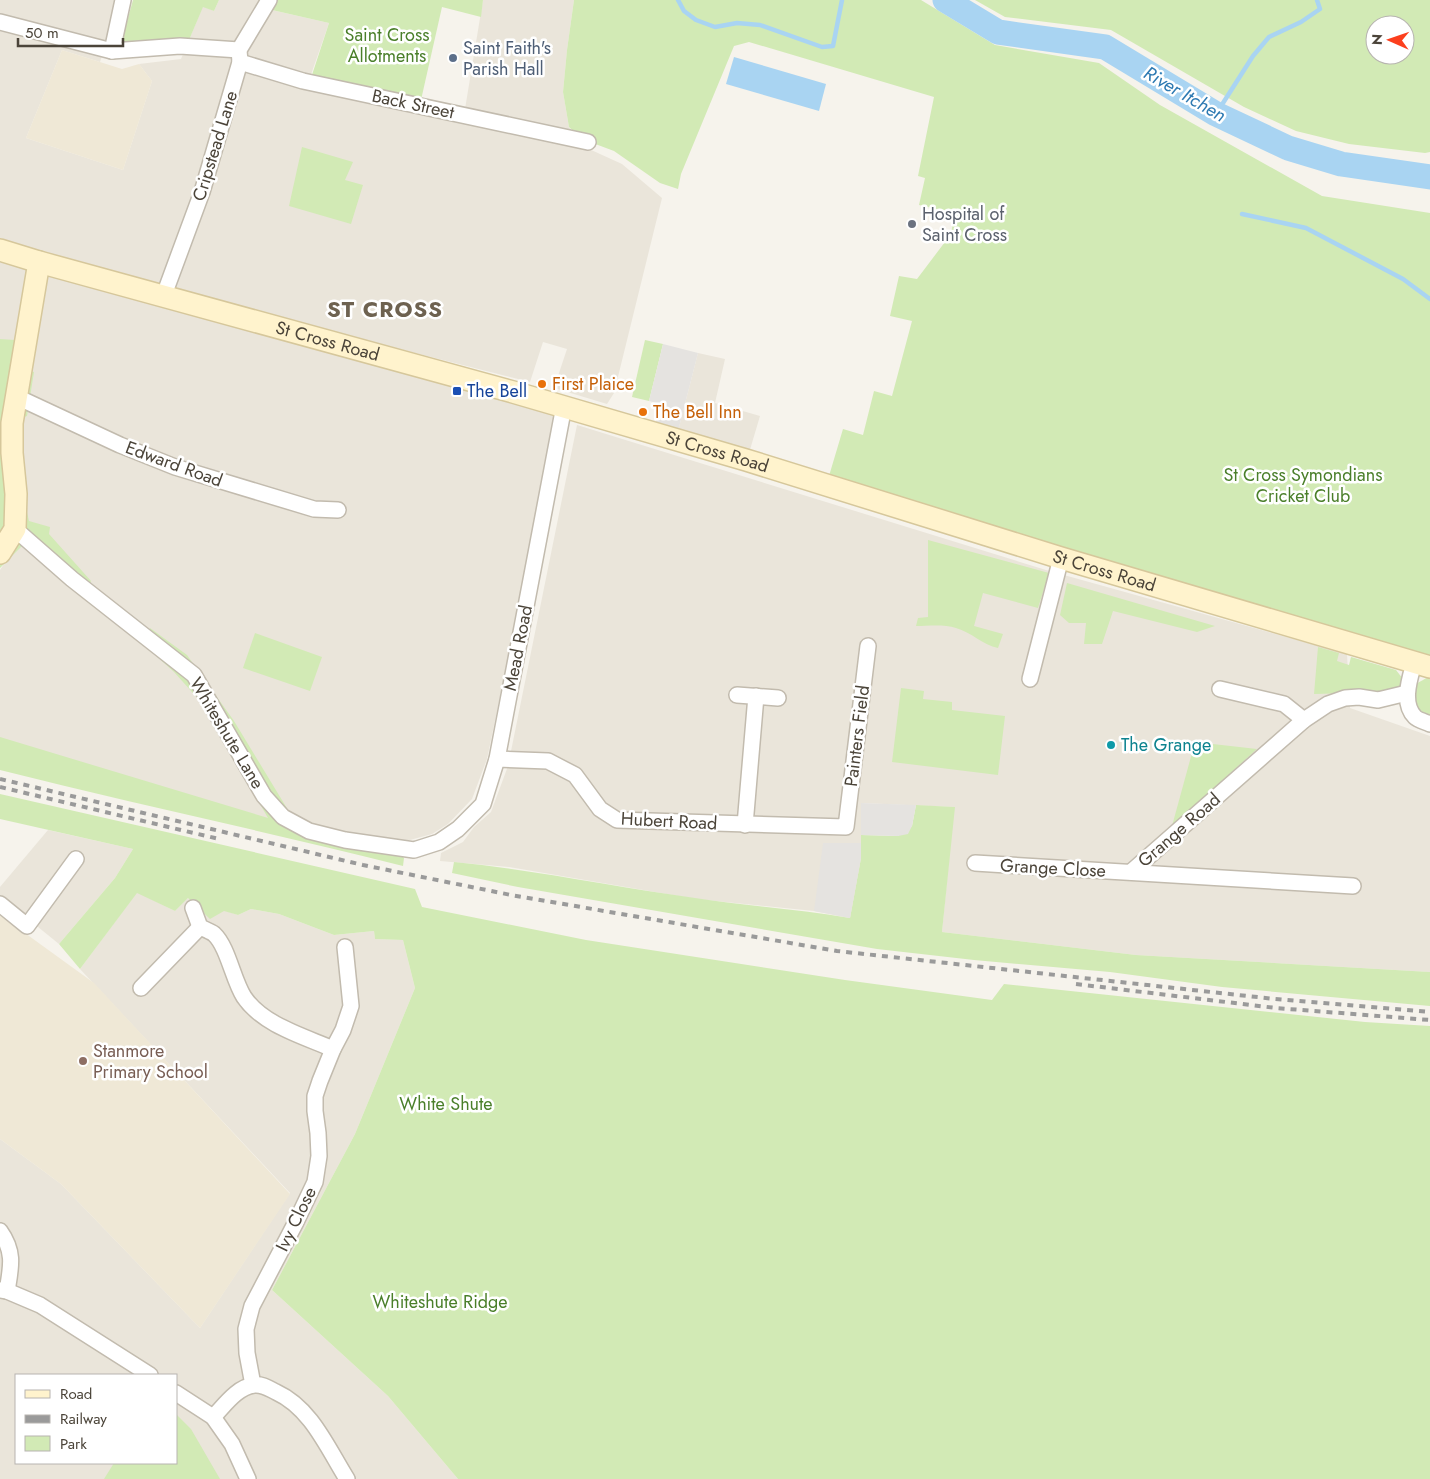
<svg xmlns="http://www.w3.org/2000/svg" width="1430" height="1479" font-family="Jost,sans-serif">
  <rect width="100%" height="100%" fill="#f6f3ec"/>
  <g fill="#eae5da" fill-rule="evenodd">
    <path d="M 0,0 L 116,0 L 109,34 L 100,62 L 62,50 L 26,138 L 123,170 L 152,81 L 139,64 L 181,59 L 203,6 L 214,11 L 219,0 L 267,0 L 263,8 L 329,23 L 307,86 L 465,109 L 483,0 L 574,0 L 567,50 L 563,92 L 569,127 L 589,149 L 622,164 L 662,198 L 614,393 L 607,404 L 554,388 L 567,349 L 543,342 L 530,382 L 159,288 L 0,239 Z"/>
    <path d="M 0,256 L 31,265 L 0,539 Z"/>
    <path d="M 47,276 L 67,276 L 558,416 L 487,759 L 472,799 L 448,824 L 432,834 L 410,840 L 387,840 L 267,829 L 0,763 L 0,570 L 18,543 L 22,411 Z"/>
    <path d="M 698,353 L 725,359 L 715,403 L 760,416 L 749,453 L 678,431 Z"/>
    <path d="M 577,425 L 1046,570 L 1347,654 L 1350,708 L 1430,736 L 1430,972 L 1136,955 L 942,932 L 954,807 L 861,803 L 861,858 L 850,918 L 814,911 L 696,899 L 509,867 L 440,861 L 441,853 L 463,842 L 474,827 L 491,812 L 508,766 Z"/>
    <path d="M 48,830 L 133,849 L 115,878 L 59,944 L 0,896 L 0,887 Z"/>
    <path d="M 137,892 L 175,911 L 188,898 L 238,915 L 251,909 L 279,914 L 334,935 L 374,931 L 375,939 L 403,940 L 415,988 L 355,1134 L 272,1290 L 388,1396 L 458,1479 L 0,1479 L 0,1139 L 61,1184 L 200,1328 L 290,1193 L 80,969 ZM 16,1375 L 176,1375 L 176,1463 L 16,1463 Z"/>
  </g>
  <g fill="#efe8d6">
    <path d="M 62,50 L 122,69 L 139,64 L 152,81 L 123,170 L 26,138 Z"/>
    <path d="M 0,915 L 94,983 L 290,1194 L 200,1328 L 61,1184 L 0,1139 Z"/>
  </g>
  <g fill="#d2eab5" fill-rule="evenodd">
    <path d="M 133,0 L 219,0 L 214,11 L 203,7 L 189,40 L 120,47 Z"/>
    <path d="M 277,0 L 483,0 L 481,17 L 442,7 L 421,100 L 312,75 L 329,23 L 272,10 Z"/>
    <path d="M 574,0 L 921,0 L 995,45 L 1099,63 L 1160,105 L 1322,196 L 1430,213 L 1430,661 L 829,476 L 843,429 L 863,435 L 874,391 L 892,396 L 912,321 L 890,316 L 899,276 L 917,279 L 951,234 L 955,211 L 954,213 L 919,205 L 925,178 L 918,176 L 934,97 L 749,42 L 734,46 L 681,174 L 678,189 L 660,183 L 614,151 L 582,139 L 569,127 L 563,92 L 567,50 Z"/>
    <path d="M 975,0 L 1430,0 L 1430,152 L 1425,153 L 1349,144 L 1296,131 L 1244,107 L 1111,30 L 1005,17 ZM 1375,25 L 1405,25 L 1405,55 L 1375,55 Z"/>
    <path d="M 302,147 L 353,162 L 345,180 L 363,185 L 351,224 L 289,206 Z"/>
    <path d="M 0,339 L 15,340 L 17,367 L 34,372 L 27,416 L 19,419 L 18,473 L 29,521 L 50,527 L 49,534 L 91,581 L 86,595 L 22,546 L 0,568 Z"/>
    <path d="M 645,340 L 663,344 L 649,401 L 632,397 Z"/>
    <path d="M 928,540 L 1049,573 L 1038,608 L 983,593 L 974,626 L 1003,634 L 998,648 C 983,645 971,632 956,628 C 944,624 928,626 916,626 L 918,618 L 928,617 Z"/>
    <path d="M 1067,583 L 1215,626 L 1197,632 L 1113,611 L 1102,644 L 1084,644 L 1086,623 L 1069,623 L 1060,615 Z"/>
    <path d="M 150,628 L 187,655 L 234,721 L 288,810 L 312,824 L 346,833 L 387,840 L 404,858 L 403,866 C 269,832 134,804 0,770 L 0,737 L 268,818 L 201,702 L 174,672 L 143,644 Z"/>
    <path d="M 255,633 L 322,657 L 310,691 L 243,668 Z"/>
    <path d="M 1318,647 L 1339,653 L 1337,661 L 1349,665 L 1351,657 L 1396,670 L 1403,679 L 1401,689 L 1394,692 L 1314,694 Z"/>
    <path d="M 1430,676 L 1430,717 C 1419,711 1406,699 1416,685 C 1419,681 1426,679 1430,676 Z"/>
    <path d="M 901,688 L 924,691 L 923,699 L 952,702 L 952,710 L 1005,716 L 998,775 L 892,762 Z"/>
    <path d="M 1195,742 L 1257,749 L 1172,826 Z"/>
    <path d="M 0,794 L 415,889 L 422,907 L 586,940 L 845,980 L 992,1000 L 1004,984 L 1365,1022 L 1430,1026 L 1430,1479 L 458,1479 L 388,1396 L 272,1290 L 355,1134 L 415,988 L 403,940 L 375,939 L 374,931 L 334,935 L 279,914 L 251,909 L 238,915 L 224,911 L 210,919 L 188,898 L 175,911 L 137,893 L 80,969 L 59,944 L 115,878 L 133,849 L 0,819 Z"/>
    <path d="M 916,805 L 955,807 L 942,932 L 1136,955 L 1430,972 L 1430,1006 L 1222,987 L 1110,972 L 974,960 L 877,949 L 518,887 L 452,873 L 454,862 C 535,870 614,887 695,898 C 746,906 798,909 850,918 L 861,858 L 861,835 L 898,836 L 912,826 Z"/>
    <path d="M 176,1414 L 191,1429 L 220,1479 L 104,1479 L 114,1463 L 176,1463 Z"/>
  </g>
  <g fill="#e5e3e0">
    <path d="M 663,344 L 698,353 L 678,431 L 655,425 L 660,404 L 649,401 Z"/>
    <path d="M 861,803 L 916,805 L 912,826 L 908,834 L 898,836 L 861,835 Z"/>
    <path d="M 823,843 L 861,843 L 861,858 L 850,918 L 814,911 Z"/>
  </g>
  <path fill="#a9d4f2" d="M 734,57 L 826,84 L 819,111 L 726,84 Z"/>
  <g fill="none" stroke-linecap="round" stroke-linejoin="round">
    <g stroke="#a9d4f2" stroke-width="4.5">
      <path d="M 678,0 L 684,11 L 696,20 L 715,27 L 737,23 L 760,25 L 822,47 L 833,46 L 842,0"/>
      <path d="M 1216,114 L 1253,56 L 1269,37 L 1301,22 L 1320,9 L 1317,0"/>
      <path d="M 1242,214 L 1306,228 L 1403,279 L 1430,299"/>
    </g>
    <path stroke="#a9d4f2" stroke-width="25" d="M 945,0 L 998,32 L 1105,47 L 1216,114 L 1288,148 L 1341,164 L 1430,177"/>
    <defs>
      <g id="street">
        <path d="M 0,22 L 112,51 L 180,46 L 239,50"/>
        <path d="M 112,51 L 123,0"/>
        <path d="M 240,62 L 303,81 L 588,142"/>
        <path d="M 164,295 L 202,192 L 240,62 L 239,50 L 269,0"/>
        <path d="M 17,397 L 120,445 L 175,467 L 314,509 L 338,510"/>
        <path d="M 15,529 L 72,579 L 194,675 L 264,796 L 283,817 L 309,831 L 345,840 L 414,850 L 439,842 L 458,829 L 483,804 L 497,759 L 564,406"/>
        <path d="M 1414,663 C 1410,678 1401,703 1415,717 C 1418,720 1426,722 1430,724"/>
        <path d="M 1030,679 L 1061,558"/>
        <path d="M 1220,689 L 1284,704 L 1304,720"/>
        <path d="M 737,695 L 778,698"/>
        <path d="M 497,759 L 548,761 L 575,775 L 600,809 L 617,820 L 846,827 L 868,646"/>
        <path d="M 745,825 L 756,696"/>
        <path d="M 975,863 L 1353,886"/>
        <path d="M 1131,872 L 1304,720 L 1328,704 L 1345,698 L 1359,697 L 1378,700 L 1407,693"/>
        <path d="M 0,904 L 27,926 L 76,859"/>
        <path d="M 193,908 L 200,927 C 204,929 210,931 214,934 C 228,947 233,980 244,997 C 263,1025 303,1036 333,1049"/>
        <path d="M 141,988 L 200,927"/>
        <path d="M 0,1231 C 15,1252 11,1267 7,1291"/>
        <path d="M 0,1290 L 7,1291 L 40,1305 L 150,1375"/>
        <path d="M 253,1385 L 247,1353 L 246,1329 L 252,1306 L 296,1222 L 315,1182 L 319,1156 L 318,1133 L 315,1111 L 315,1096 L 320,1081 L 333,1049 L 343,1030 L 351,1006 L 345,947"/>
        <path d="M 176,1393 L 213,1417 L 232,1444 L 248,1479"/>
        <path d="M 213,1417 C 224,1406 237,1387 254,1385 C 263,1384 268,1388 276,1392 C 311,1408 327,1447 347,1479"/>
      </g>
      <g id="secondary">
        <path id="s1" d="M 0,250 L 39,262 L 513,392 L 746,460 L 1061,558 L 1430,667"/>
        <path d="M 0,553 L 15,529 L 16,494 L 12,453 L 12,423 L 39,262"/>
      </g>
    </defs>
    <use href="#street" stroke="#c2bbae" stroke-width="18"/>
    <use href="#secondary" stroke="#d6c79b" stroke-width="24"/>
    <use href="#street" stroke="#fff" stroke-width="15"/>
    <use href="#secondary" stroke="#fff3cd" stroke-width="21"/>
    <g stroke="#9a9a9a" stroke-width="4" stroke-dasharray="6 6" stroke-linecap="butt">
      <path d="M 0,779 L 363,865 L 511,895 L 837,951 L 1275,999 L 1430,1012"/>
      <path d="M 0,787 L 219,839"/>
      <path d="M 1076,984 L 1276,1008 L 1430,1020"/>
    </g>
  </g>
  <circle fill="#5c6f8a" stroke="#fff" stroke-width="2" cx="453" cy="58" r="5"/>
  <circle fill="#6b7280" stroke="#fff" stroke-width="2" cx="912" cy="224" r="5"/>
  <g fill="#e8710a" stroke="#fff" stroke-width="2">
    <circle cx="542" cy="384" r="5"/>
    <circle cx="643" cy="412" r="5"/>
  </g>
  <rect fill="#1a4fb4" stroke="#fff" stroke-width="2" x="452" y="386" width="10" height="10" rx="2.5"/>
  <circle fill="#0f9aa8" stroke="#fff" stroke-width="2" cx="1111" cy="745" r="5"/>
  <circle fill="#8d6e63" stroke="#fff" stroke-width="2" cx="83" cy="1061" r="5"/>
  <g text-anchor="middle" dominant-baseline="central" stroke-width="5" stroke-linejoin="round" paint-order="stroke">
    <g font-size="18" fill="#4a7f2a" stroke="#fff">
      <text x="387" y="35">Saint Cross<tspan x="387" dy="21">Allotments</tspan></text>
      <text x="1303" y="475">St Cross Symondians<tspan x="1303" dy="21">Cricket Club</tspan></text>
      <text x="446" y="1104">White Shute</text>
      <text x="440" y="1302">Whiteshute Ridge</text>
    </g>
    <g font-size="18" fill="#4e5e75" stroke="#fff" text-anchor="start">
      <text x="463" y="48">Saint Faith's<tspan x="463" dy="21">Parish Hall</tspan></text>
    </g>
    <g font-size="18" fill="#4b4439" stroke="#fff">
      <text transform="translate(413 104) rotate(12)">Back Street</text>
      <text transform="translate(215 146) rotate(-73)">Cripstead Lane</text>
      <text stroke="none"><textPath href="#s1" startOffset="340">St Cross Road</textPath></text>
      <text stroke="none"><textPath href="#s1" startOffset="745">St Cross Road</textPath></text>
      <text transform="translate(174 464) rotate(20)">Edward Road</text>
      <text stroke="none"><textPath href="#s1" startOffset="1150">St Cross Road</textPath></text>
      <text transform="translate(518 648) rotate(-79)">Mead Road</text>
      <text transform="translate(227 733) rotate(59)">Whiteshute Lane</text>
      <text transform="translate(857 736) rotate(-83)">Painters Field</text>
      <text transform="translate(669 821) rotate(3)">Hubert Road</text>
      <text transform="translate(1179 830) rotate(-41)">Grange Road</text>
      <text transform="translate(1053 868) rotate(3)">Grange Close</text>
      <text transform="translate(296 1219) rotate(-64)">Ivy Close</text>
    </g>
    <g font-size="18" fill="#5b616d" stroke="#fff" text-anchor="start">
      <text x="922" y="214">Hospital of<tspan x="922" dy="21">Saint Cross</tspan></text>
    </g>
    <g font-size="18" fill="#c56008" stroke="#fff" text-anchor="start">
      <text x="552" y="384">First Plaice</text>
      <text x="653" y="412">The Bell Inn</text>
    </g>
    <g font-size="18" fill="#164399" stroke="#fff" text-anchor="start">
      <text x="467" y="391">The Bell</text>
    </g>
    <g font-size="18" fill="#0d838f" stroke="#fff" text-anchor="start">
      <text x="1121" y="745">The Grange</text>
    </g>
    <g font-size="18" fill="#785e54" stroke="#fff" text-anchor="start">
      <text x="93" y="1051">Stanmore<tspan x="93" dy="21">Primary School</tspan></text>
    </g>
    <g font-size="19" font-style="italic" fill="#2e7ab2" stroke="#fff">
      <text transform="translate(1185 94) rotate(30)">River Itchen</text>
    </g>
    <g font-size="22" font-weight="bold" letter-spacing="1" fill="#6e6250" stroke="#fff">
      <text x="385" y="309">ST CROSS</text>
    </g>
  </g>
  <rect x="15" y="1374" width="162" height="90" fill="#ffffff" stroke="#b7b4b0"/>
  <rect x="25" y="1390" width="25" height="8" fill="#fff3cd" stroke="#b7b4b0"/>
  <text x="60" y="1399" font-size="15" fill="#4b4439">Road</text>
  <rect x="25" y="1415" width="25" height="8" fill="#9a9a9a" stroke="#b7b4b0"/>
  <text x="60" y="1424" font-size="15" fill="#4b4439">Railway</text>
  <rect x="25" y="1436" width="25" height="15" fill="#d2eab5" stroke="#b7b4b0"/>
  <text x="60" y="1449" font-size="15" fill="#4b4439">Park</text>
  <g transform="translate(1390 40) rotate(272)"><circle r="24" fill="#ffffff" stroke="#b7b4b0"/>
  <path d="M0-4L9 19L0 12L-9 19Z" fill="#fc3f1d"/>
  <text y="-8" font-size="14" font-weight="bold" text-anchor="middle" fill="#4b4439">N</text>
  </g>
  <path d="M18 38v8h105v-8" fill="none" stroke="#4b4439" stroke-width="2.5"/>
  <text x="25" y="38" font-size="15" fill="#4b4439" stroke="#ffffff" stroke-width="4" paint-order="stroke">50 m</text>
</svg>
